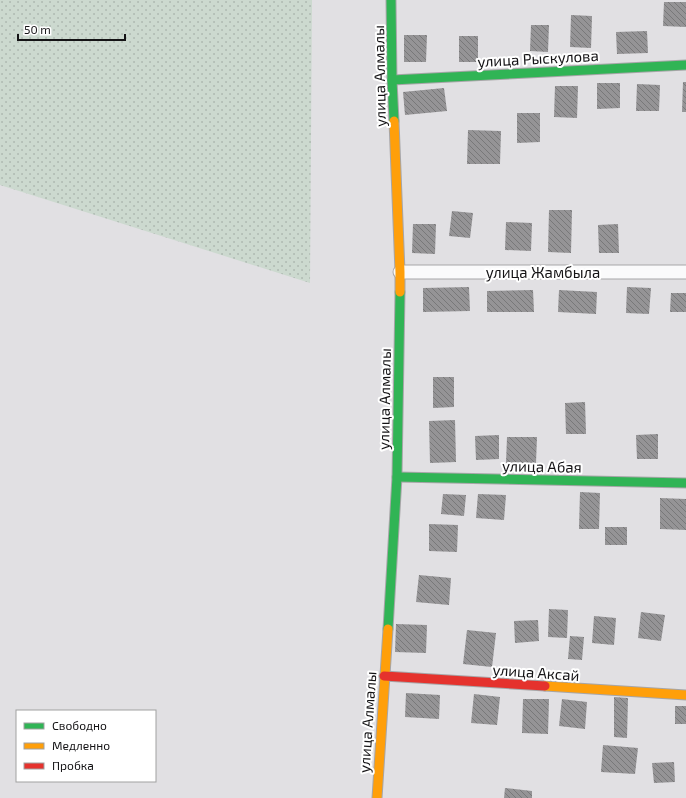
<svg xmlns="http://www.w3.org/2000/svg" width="686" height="798" font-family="'Exo 2',sans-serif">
  <defs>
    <pattern id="grass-dots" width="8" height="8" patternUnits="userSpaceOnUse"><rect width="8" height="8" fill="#ccd9cf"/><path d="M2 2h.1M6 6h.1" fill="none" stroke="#aeb9b1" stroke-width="1.8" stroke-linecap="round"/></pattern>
    <pattern id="building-back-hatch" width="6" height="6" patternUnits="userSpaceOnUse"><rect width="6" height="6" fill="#959496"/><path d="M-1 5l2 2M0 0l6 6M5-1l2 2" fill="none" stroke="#787879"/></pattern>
  </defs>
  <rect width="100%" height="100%" fill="#e1e0e3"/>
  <path fill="url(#grass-dots)" d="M 0,0 L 312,0 L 310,283 L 0,185 Z"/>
  <g fill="url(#building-back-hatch)">
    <path d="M 664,2 L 686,2 L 686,27 L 663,26 Z"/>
    <path d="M 571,15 L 592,16 L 591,48 L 570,47 Z"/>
    <path d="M 531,25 L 549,25 L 548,52 L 530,51 Z"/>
    <path d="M 647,31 L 648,53 L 617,54 L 616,32 Z"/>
    <path d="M 404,35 L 427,35 L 426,62 L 404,62 Z"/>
    <rect x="459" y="36" width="19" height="26"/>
    <path d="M 683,82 L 686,82 L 686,112 L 682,112 Z"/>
    <path d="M 597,83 L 620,83 L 620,108 L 597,109 Z"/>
    <path d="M 637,84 L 660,85 L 659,111 L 636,111 Z"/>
    <path d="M 555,86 L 578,86 L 577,118 L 554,117 Z"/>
    <path d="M 444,88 L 447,111 L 405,115 L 403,92 Z"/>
    <path d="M 517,113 L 540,113 L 540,142 L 517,143 Z"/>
    <path d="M 468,130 L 501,131 L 500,164 L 467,164 Z"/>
    <path d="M 549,210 L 572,210 L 571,253 L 548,252 Z"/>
    <path d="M 452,211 L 473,213 L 470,238 L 449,236 Z"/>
    <path d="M 506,222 L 532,223 L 531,251 L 505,250 Z"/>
    <path d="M 413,224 L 436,224 L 435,254 L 412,253 Z"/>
    <path d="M 618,224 L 619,253 L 599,253 L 598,225 Z"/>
    <path d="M 469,287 L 470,311 L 423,312 L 423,288 Z"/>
    <path d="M 627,287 L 651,288 L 649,314 L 626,313 Z"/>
    <path d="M 533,290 L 534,312 L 487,312 L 487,291 Z"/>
    <path d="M 559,290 L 597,292 L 596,314 L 558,312 Z"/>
    <path d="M 671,293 L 686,293 L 686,312 L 670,312 Z"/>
    <path d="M 433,377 L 454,377 L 454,407 L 433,408 Z"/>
    <path d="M 585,402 L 586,434 L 566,434 L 565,403 Z"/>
    <path d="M 455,420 L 456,462 L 430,463 L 429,421 Z"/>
    <path d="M 658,434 L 658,459 L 637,459 L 636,435 Z"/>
    <path d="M 499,435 L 499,459 L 476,460 L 475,436 Z"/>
    <path d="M 507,437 L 537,437 L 536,463 L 506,463 Z"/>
    <path d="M 580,492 L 600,493 L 599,529 L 579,529 Z"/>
    <path d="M 443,494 L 466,495 L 464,516 L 441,514 Z"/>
    <path d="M 478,494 L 506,495 L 504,520 L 476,518 Z"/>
    <path d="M 660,498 L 686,499 L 686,530 L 660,529 Z"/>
    <path d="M 429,524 L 458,525 L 457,552 L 429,551 Z"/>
    <rect x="605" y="527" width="22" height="18"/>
    <path d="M 419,575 L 451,578 L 449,605 L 416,602 Z"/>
    <path d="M 549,609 L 568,610 L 567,638 L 548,637 Z"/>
    <path d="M 641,612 L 665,615 L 661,641 L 638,638 Z"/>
    <path d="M 594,616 L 616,618 L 614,645 L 592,643 Z"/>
    <path d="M 538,620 L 539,641 L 515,643 L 514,621 Z"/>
    <path d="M 396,624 L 427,625 L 426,653 L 395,652 Z"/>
    <path d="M 467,630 L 496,633 L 492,667 L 463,664 Z"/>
    <path d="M 570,636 L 584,637 L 582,660 L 568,659 Z"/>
    <path d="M 406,693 L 440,695 L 439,719 L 405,717 Z"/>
    <path d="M 474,694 L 500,697 L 497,725 L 471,723 Z"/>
    <path d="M 614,697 L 628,698 L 627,738 L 614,737 Z"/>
    <path d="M 523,699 L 549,699 L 548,734 L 522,733 Z"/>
    <path d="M 562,699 L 587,702 L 585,729 L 559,726 Z"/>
    <rect x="675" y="706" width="11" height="18"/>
    <path d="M 603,745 L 638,748 L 635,774 L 601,772 Z"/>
    <path d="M 674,762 L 675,782 L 654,783 L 652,763 Z"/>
    <path d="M 505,788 L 532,791 L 532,798 L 504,798 Z"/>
  </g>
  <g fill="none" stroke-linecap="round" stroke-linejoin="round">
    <defs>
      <path id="street" d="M 400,272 L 686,272"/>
      <g id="fast">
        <path d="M 391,0 L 392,80 L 394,121"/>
        <path d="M 392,80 L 686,65"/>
        <path d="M 397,477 L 686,483"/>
        <path d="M 388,629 L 397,477 L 400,292"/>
      </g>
      <g id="slow">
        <path d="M 394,121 L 400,272 L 400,292"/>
        <path d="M 545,686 L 686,695"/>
        <path d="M 377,798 L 388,629"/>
      </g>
      <path id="jam" d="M 384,676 L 545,686"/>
    </defs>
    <use href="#street" stroke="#a7a6a8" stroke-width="15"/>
    <use href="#fast" stroke="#a7a6a8" stroke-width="11"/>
    <use href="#slow" stroke="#a7a6a8" stroke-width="11"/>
    <use href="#jam" stroke="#a7a6a8" stroke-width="11"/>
    <use href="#street" stroke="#fafafb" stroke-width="13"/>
    <use href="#fast" stroke="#30b455" stroke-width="9"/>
    <use href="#slow" stroke="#ff9f0a" stroke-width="9"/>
    <use href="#jam" stroke="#e5322d" stroke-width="9"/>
  </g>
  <g text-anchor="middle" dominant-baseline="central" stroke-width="4" stroke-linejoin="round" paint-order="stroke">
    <g font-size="15" fill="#141315" stroke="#fff">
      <text transform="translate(538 58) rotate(-3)">улица Рыскулова</text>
      <text transform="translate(379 76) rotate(-91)">улица Алмалы</text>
      <text x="543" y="272">улица Жамбыла</text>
      <text transform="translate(384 399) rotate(-89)">улица Алмалы</text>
      <text transform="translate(542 466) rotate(1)">улица Абая</text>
      <text transform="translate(536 672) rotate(4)">улица Аксай</text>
      <text transform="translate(367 722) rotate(-86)">улица Алмалы</text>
    </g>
  </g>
  <rect x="16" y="710" width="140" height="72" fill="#ffffff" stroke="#a1a1a1"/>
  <rect x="24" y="723" width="20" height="6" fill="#30b455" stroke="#a1a1a1"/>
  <text x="52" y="730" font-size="12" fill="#141315">Свободно</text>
  <rect x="24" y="743" width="20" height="6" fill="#ff9f0a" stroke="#a1a1a1"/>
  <text x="52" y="750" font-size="12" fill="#141315">Медленно</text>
  <rect x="24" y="763" width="20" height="6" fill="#e5322d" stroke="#a1a1a1"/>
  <text x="52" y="770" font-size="12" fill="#141315">Пробка</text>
  <path d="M18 34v6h107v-6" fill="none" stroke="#141315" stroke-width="2"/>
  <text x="24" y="34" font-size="12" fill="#141315" stroke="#ffffff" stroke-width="3" paint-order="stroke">50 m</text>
</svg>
